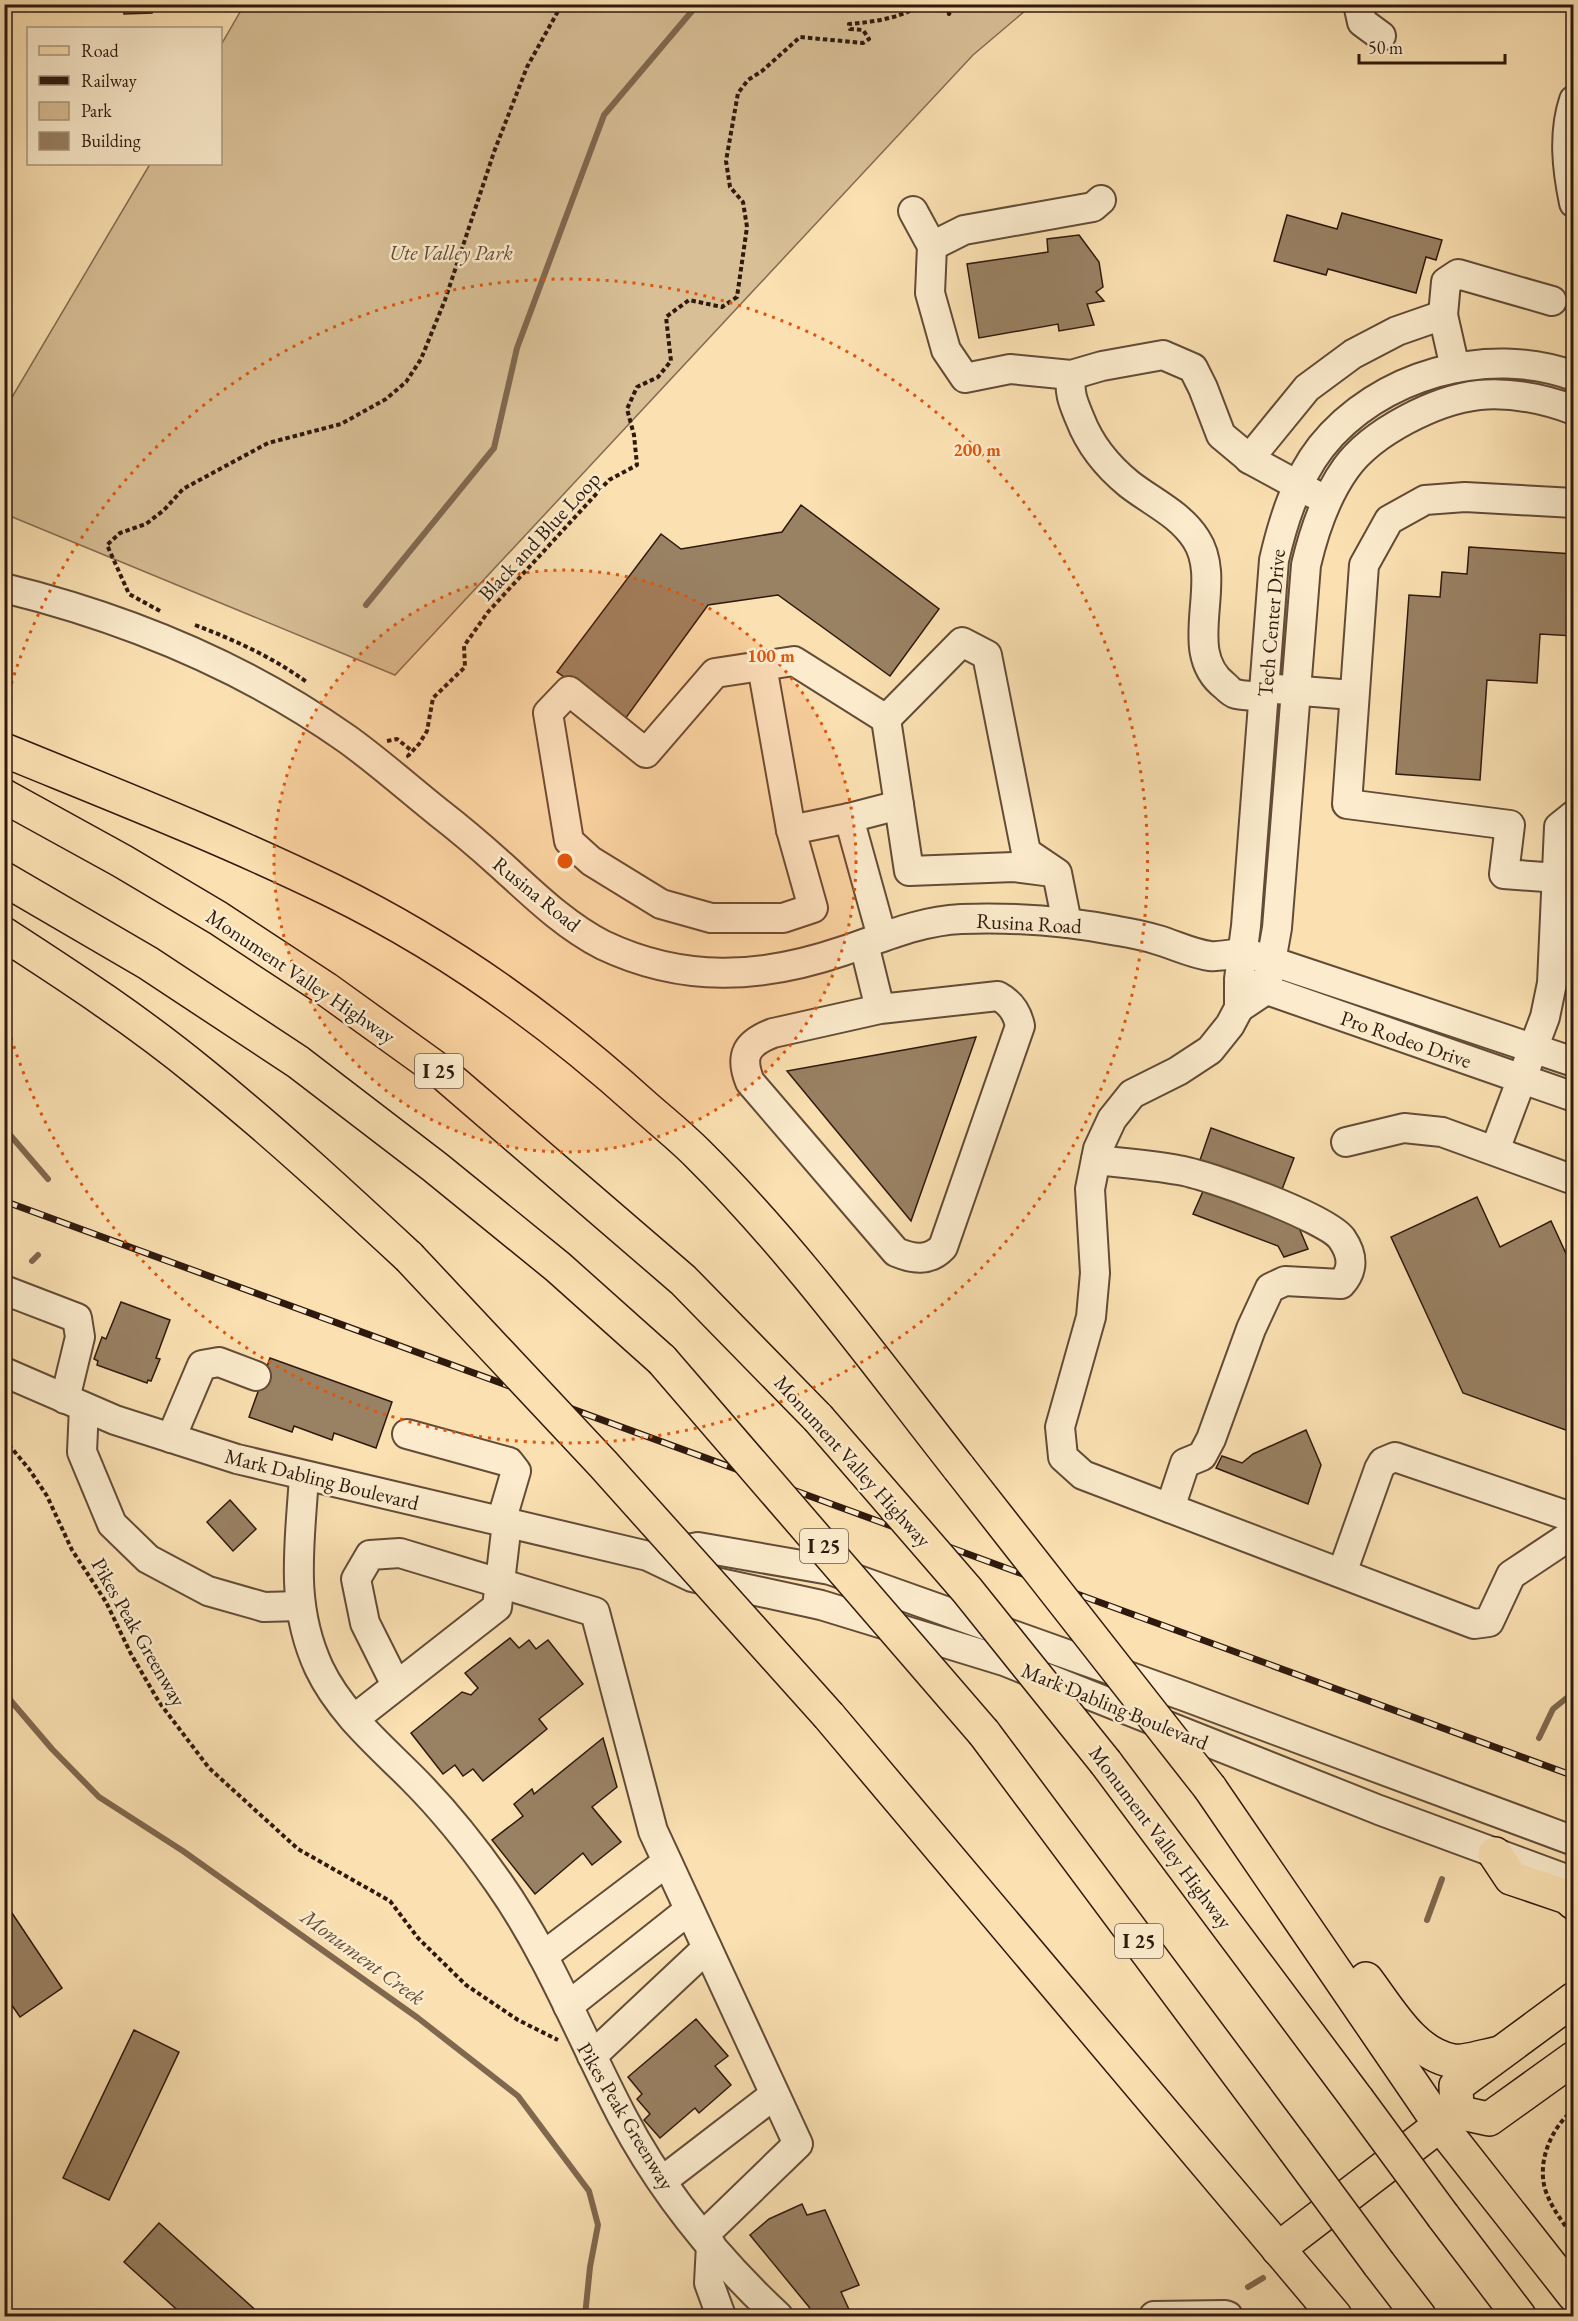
<svg xmlns="http://www.w3.org/2000/svg" width="1578" height="2321" font-family="'EB Garamond',serif">
  <rect width="100%" height="100%" fill="#fbe1b2"/>
  <filter id="stains"><feTurbulence type="fractalNoise" baseFrequency=".00333" numOctaves="4"/><feColorMatrix values="0 0 0 0 .2 0 0 0 0 .09 0 0 0 0 .02 0 0 0 .5 -.17"/></filter>
  <radialGradient id="worn" r=".72"><stop offset=".6" stop-color="#630" stop-opacity="0"/><stop offset="1" stop-color="#630" stop-opacity=".3"/></radialGradient>
  <path fill="#d8bf96" stroke="#846c52" stroke-width="1.5" d="M 244,5 L 244,4 L 1032,5 L 973,55 L 395,675 L 5,514 L 5,409 L 150,164 L 220,164 L 221,45 Z"/>
  <g fill="none" stroke-linecap="round" stroke-linejoin="round">
    <g stroke="#80684f" stroke-width="6">
      <path d="M 366,605 L 494,448 L 517,348 L 604,115 L 698,4"/>
      <path d="M 4,1128 L 48,1179"/>
      <path d="M 32,1261 L 38,1255"/>
      <path d="M 4,1689 L 11,1701 L 52,1749 L 99,1797 L 183,1851 L 418,2018 L 518,2096 L 589,2191 L 598,2225 L 590,2267 L 585,2316"/>
      <path d="M 1539,1738 L 1553,1709 L 1574,1692"/>
      <path d="M 1427,1920 L 1442,1879"/>
      <path d="M 1248,2287 L 1263,2278"/>
    </g>
  </g>
  <g fill="#998163" stroke="#2f190e" stroke-width="1.5">
    <path d="M 124,4 L 159,4 L 151,5 L 152,13 L 124,14 Z"/>
    <path d="M 1342,213 L 1442,240 L 1436,260 L 1426,257 L 1416,293 L 1328,269 L 1326,275 L 1274,261 L 1287,215 L 1337,229 Z"/>
    <path d="M 1079,235 L 1099,262 L 1103,287 L 1096,292 L 1104,301 L 1087,304 L 1094,325 L 1059,331 L 1058,324 L 979,338 L 967,264 L 1048,252 L 1047,239 Z"/>
    <path d="M 801,505 L 939,609 L 890,676 L 778,595 L 708,605 L 625,719 L 557,672 L 661,534 L 681,549 L 782,532 Z"/>
    <path d="M 1469,547 L 1574,554 L 1574,636 L 1540,634 L 1537,683 L 1487,680 L 1480,780 L 1396,774 L 1409,595 L 1440,597 L 1442,572 L 1467,574 Z"/>
    <path d="M 976,1037 L 911,1221 L 787,1071 Z"/>
    <path d="M 1211,1128 L 1294,1158 L 1281,1192 L 1199,1163 Z"/>
    <path d="M 1204,1189 L 1297,1223 L 1308,1249 L 1284,1257 L 1278,1246 L 1193,1214 Z"/>
    <path d="M 1477,1197 L 1500,1247 L 1551,1221 L 1574,1271 L 1574,1433 L 1463,1393 L 1391,1237 Z"/>
    <path d="M 121,1302 L 170,1320 L 156,1358 L 160,1359 L 151,1381 L 148,1380 L 147,1383 L 97,1365 L 98,1361 L 94,1359 L 102,1337 L 106,1339 Z"/>
    <path d="M 270,1358 L 392,1402 L 376,1448 L 334,1433 L 332,1440 L 294,1426 L 292,1432 L 249,1417 Z"/>
    <path d="M 1306,1430 L 1321,1465 L 1308,1504 L 1216,1468 L 1222,1456 L 1242,1463 L 1253,1454 Z"/>
    <path d="M 230,1500 L 256,1529 L 233,1551 L 207,1522 Z"/>
    <path d="M 510,1638 L 519,1648 L 529,1640 L 536,1649 L 548,1640 L 583,1684 L 539,1719 L 547,1729 L 483,1781 L 473,1769 L 463,1776 L 455,1765 L 443,1774 L 411,1733 L 462,1692 L 471,1695 L 478,1688 L 465,1673 Z"/>
    <path d="M 603,1738 L 617,1787 L 592,1807 L 621,1842 L 592,1865 L 583,1853 L 535,1894 L 492,1840 L 523,1816 L 514,1804 L 532,1789 L 534,1794 Z"/>
    <path d="M 4,1901 L 62,1988 L 20,2017 L 4,1994 Z"/>
    <path d="M 696,2019 L 728,2056 L 715,2066 L 731,2085 L 699,2113 L 695,2108 L 660,2138 L 644,2120 L 650,2114 L 637,2099 L 642,2094 L 628,2077 Z"/>
    <path d="M 134,2030 L 179,2052 L 109,2200 L 63,2178 Z"/>
    <path d="M 802,2204 L 807,2215 L 825,2210 L 859,2285 L 841,2292 L 852,2316 L 813,2316 L 809,2307 L 750,2235 L 769,2219 Z"/>
    <path d="M 159,2223 L 262,2316 L 184,2316 L 124,2262 Z"/>
  </g>
  <g fill="none" stroke-linecap="round" stroke-linejoin="round">
    <defs>
      <g id="minor">
        <path d="M 1358,4 L 1362,22 L 1381,36"/>
        <path d="M 1574,100 C 1563,133 1567,169 1574,203"/>
        <path d="M 913,211 L 932,246 L 930,293 L 946,350 L 965,378 L 1010,369 L 1071,375 L 1102,366 L 1163,355 L 1193,368 L 1203,388 L 1221,435 L 1251,460 L 1314,494"/>
        <path d="M 932,246 L 964,230 L 1093,207 L 1101,200"/>
        <path d="M 1443,315 L 1446,282 L 1458,274 L 1552,301"/>
        <path d="M 1071,375 C 1069,394 1073,402 1080,419 C 1090,445 1107,466 1129,484 C 1152,502 1180,514 1196,539 C 1225,583 1179,651 1225,686 C 1228,689 1232,693 1236,694 C 1244,696 1255,696 1263,696"/>
        <path d="M 1574,376 C 1487,344 1378,375 1321,447 C 1296,479 1283,521 1274,560 L 1246,926 L 1239,979 L 1239,1008 L 1266,990 L 1277,928 L 1306,565 C 1314,531 1325,497 1346,468 C 1372,432 1435,400 1479,395 C 1511,392 1544,399 1574,410"/>
        <path d="M 1249,459 L 1307,388 L 1353,354 L 1397,331 L 1443,315 L 1455,368"/>
        <path d="M 4,588 C 126,618 245,667 347,739 C 379,762 408,788 438,812 C 460,829 481,847 501,865 C 533,894 564,925 603,945 C 683,983 761,979 843,951 C 882,938 919,921 961,919 C 1013,917 1067,921 1118,931 C 1131,933 1145,936 1158,940 C 1175,945 1193,954 1210,956 C 1221,957 1233,954 1244,952 L 1574,1062"/>
        <path d="M 762,666 L 791,830"/>
        <path d="M 1276,689 L 1353,695"/>
        <path d="M 886,719 L 909,871 L 1014,867 L 1052,872"/>
        <path d="M 849,818 L 899,805"/>
        <path d="M 1558,878 L 1504,874 L 1510,825 L 1347,804 L 1364,565 L 1389,520 L 1425,500 L 1465,497 L 1574,503"/>
        <path d="M 882,937 L 849,818 L 791,830 L 813,908 L 783,918 L 711,918 L 661,904 L 591,861 L 569,841 L 548,713 L 569,691 L 646,753 L 715,673 L 794,661 L 886,719 L 962,642 L 987,655 L 1026,852 L 1057,873 L 1067,923"/>
        <path d="M 864,944 L 880,1009 L 998,996 C 1011,1003 1017,1012 1020,1026 L 943,1247 C 929,1262 913,1259 896,1252 L 750,1082 C 739,1055 747,1043 773,1033 L 880,1009"/>
        <path d="M 1247,983 L 1574,1097"/>
        <path d="M 1239,1008 L 1230,1025 L 1210,1050 L 1178,1071 L 1132,1094 L 1112,1119 L 1098,1149 L 1090,1189 L 1095,1273 L 1091,1317 L 1060,1427 L 1063,1457 L 1083,1475 L 1474,1624 L 1489,1622 L 1511,1575 L 1574,1533"/>
        <path d="M 1346,1142 L 1404,1128 L 1442,1132 L 1574,1180"/>
        <path d="M 1495,1150 L 1545,1017 L 1552,983 L 1559,827 L 1574,815"/>
        <path d="M 1096,1160 C 1123,1163 1151,1165 1178,1170 C 1206,1174 1328,1218 1342,1239 C 1353,1255 1354,1270 1341,1284 L 1285,1281 L 1270,1288 L 1251,1329 L 1211,1439 L 1202,1456 L 1185,1463 L 1170,1508"/>
        <path d="M 4,1290 L 77,1318 L 80,1337 L 65,1399"/>
        <path d="M 4,1372 L 115,1420 L 237,1459 L 648,1556 L 692,1577 L 821,1605 L 1004,1661 L 1379,1810 L 1574,1882"/>
        <path d="M 84,1407 L 82,1452 L 112,1524 L 148,1559 L 208,1591 L 264,1607 L 300,1606"/>
        <path d="M 407,1434 L 509,1462 L 516,1471 L 501,1522"/>
        <path d="M 171,1438 L 202,1365 L 219,1362 L 256,1376"/>
        <path d="M 304,1476 C 300,1544 289,1603 319,1668 C 340,1712 378,1744 412,1778 C 444,1810 472,1845 498,1882 C 549,1954 581,2038 622,2116 C 661,2190 717,2259 778,2316"/>
        <path d="M 663,1554 L 698,1547 L 830,1570 L 1184,1696 L 1574,1841"/>
        <path d="M 1342,1573 L 1379,1469 L 1383,1462 L 1395,1457 L 1574,1518"/>
        <path d="M 396,1685 L 365,1623 L 356,1579 L 370,1555 L 400,1553 L 595,1612 L 653,1831 L 798,2144 L 704,2235"/>
        <path d="M 354,1719 L 497,1607 L 507,1523"/>
        <path d="M 543,1956 L 667,1862"/>
        <path d="M 568,2006 L 689,1910"/>
        <path d="M 592,2056 L 707,1948"/>
        <path d="M 662,2181 L 774,2095"/>
        <path d="M 711,2245 L 709,2283 L 721,2316"/>
        <path d="M 1154,2316 L 1225,2315 L 1228,2316"/>
      </g>
      <g id="major">
        <path d="M 1495,1854 L 1511,1878 L 1567,1897 L 1574,1903"/>
        <path d="M 1457,2112 L 1456,2086 L 1574,1999"/>
        <path d="M 1457,2112 L 1489,2119 L 1574,2058"/>
        <path d="M 1278,2249 L 1457,2112"/>
      </g>
      <g id="highway">
        <path d="M 4,750 C 114,795 224,838 331,890 C 444,945 549,1020 642,1104 C 660,1120 680,1136 697,1153 C 794,1249 875,1361 959,1468"/>
        <path d="M 4,796 L 122,861 L 218,918 L 326,989 L 444,1074 L 683,1280 L 818,1418"/>
        <path d="M 4,879 L 148,963 L 298,1062 L 435,1167 L 558,1267 L 662,1360"/>
        <path d="M 4,934 C 72,978 139,1022 201,1073 C 273,1131 341,1194 409,1257"/>
        <path d="M 829,1716 L 1335,2316"/>
        <path d="M 984,1733 L 1294,2149"/>
        <path d="M 1106,1763 L 1357,2099"/>
        <path d="M 1210,1788 L 1441,2126 L 1574,2295"/>
        <path d="M 1366,1979 C 1389,2009 1413,2054 1453,2061 C 1464,2063 1488,2055 1500,2053"/>
        <path d="M 1443,2216 L 1519,2316"/>
        <path d="M 1379,2264 L 1419,2316"/>
      </g>
    </defs>
    <use href="#minor" stroke="#624b37" stroke-width="32"/>
    <use href="#major" stroke="#2f190e" stroke-width="36"/>
    <use href="#highway" stroke="#2f190e" stroke-width="36"/>
    <g stroke="#2f190e" stroke-width="4" stroke-dasharray="4.5 3" stroke-linecap="butt">
      <path d="M 947,4 L 949,14 L 954,4"/>
      <path d="M 160,611 L 129,594 L 107,545 L 120,533 L 146,524 L 164,510 L 183,489 L 268,443 L 341,424 L 386,399 L 406,382 L 421,359 L 445,300 L 494,152 L 527,67 L 562,4"/>
      <path d="M 195,625 C 235,640 274,658 308,683"/>
      <path d="M 387,741 L 397,739 L 412,751"/>
      <path d="M 409,757 L 408,756 L 419,744 L 427,731 L 433,698 L 465,667 L 464,646 L 488,612 L 609,480 L 637,465 L 634,435 L 627,409 L 637,387 L 658,377 L 671,361 L 666,317 L 689,300 L 722,307 L 737,297 L 747,227 L 743,202 L 730,187 L 726,161 L 738,93 L 748,80 L 762,71 L 800,37 L 863,43 L 869,39 L 863,30 L 850,29 L 849,24 C 872,22 895,19 916,8 L 918,4"/>
      <path d="M 4,1439 L 29,1469 L 47,1496 L 72,1550 L 106,1602 L 131,1654 L 159,1702 L 209,1768 L 298,1849 L 390,1901 L 418,1938 L 466,1985 L 518,2020 L 558,2040"/>
      <path d="M 1574,2109 C 1552,2127 1537,2160 1545,2189 C 1551,2207 1562,2222 1574,2237"/>
    </g>
    <use href="#minor" stroke="#fceccd" stroke-width="28"/>
    <use href="#major" stroke="#fbe1b2" stroke-width="33"/>
    <use href="#highway" stroke="#fbe1b2" stroke-width="33"/>
    <defs>
      <path id="rail" d="M 4,1201 L 1574,1776"/>
    </defs>
    <use href="#rail" stroke="#2f190e" stroke-width="7"/>
    <use href="#rail" stroke="#fceccd" stroke-width="4.5" stroke-dasharray="14" stroke-linecap="butt"/>
    <defs>
      <g id="highway-bridge">
        <path d="M 409,1257 L 603,1464 L 829,1716"/>
        <path d="M 662,1360 L 984,1733"/>
        <path d="M 818,1418 L 967,1590 L 1106,1763"/>
        <path d="M 959,1468 L 1210,1788"/>
        <path d="M 1357,2099 L 1443,2216"/>
        <path d="M 1294,2149 L 1379,2264"/>
      </g>
    </defs>
    <use href="#highway-bridge" stroke="#2f190e" stroke-width="36" stroke-linecap="butt"/>
    <use href="#highway-bridge" stroke="#fbe1b2" stroke-width="33"/>
  </g>
  <circle cx="565" cy="861" r="291" fill="#df560c" fill-opacity=".12"/>
  <g fill="none" stroke="#df560c" stroke-width="3" stroke-dasharray="3 6">
    <circle cx="565" cy="861" r="291"/>
    <path d="M6 701A582 582 0 1 1 6 1021"/>
  </g>
  <g text-anchor="middle" dominant-baseline="central" stroke-width="5" stroke-linejoin="round" paint-order="stroke">
    <g fill="#fceccd" stroke="#6c5847" stroke-width="1.5">
      <rect x="415" y="1054" width="48" height="34" rx="4.5"/>
      <rect x="800" y="1529" width="48" height="34" rx="4.5"/>
      <rect x="1115" y="1924" width="48" height="34" rx="4.5"/>
    </g>
    <g font-size="20" font-weight="bold" fill="#2f190e">
      <text x="439" y="1071">I 25</text>
      <text x="824" y="1546">I 25</text>
      <text x="1139" y="1941">I 25</text>
    </g>
    <g font-size="21" font-style="italic" fill="#624b37" stroke="#fceccd">
      <text x="451" y="252">Ute Valley Park</text>
    </g>
    <g font-size="21" fill="#2f190e" stroke="#fceccd">
      <text transform="translate(539 536) rotate(-47)">Black and Blue Loop</text>
      <text transform="translate(1271 623) rotate(-85)">Tech Center Drive</text>
      <text transform="translate(537 894) rotate(39)">Rusina Road</text>
      <text transform="translate(1029 923) rotate(3)">Rusina Road</text>
      <text transform="translate(301 976) rotate(34)">Monument Valley Highway</text>
      <text transform="translate(1406 1039) rotate(19)">Pro Rodeo Drive</text>
      <text transform="translate(853 1461) rotate(48)">Monument Valley Highway</text>
      <text transform="translate(322 1479) rotate(14)">Mark Dabling Boulevard</text>
      <text transform="translate(139 1632) rotate(60)">Pikes Peak Greenway</text>
      <text transform="translate(1115 1706) rotate(22)">Mark Dabling Boulevard</text>
      <text transform="translate(1161 1837) rotate(53)">Monument Valley Highway</text>
      <text transform="translate(626 2116) rotate(59)">Pikes Peak Greenway</text>
    </g>
    <g font-size="22" font-style="italic" fill="#654e39" stroke="#fceccd">
      <text transform="translate(363 1957) rotate(36)">Monument Creek</text>
    </g>
  </g>
  <circle cx="565" cy="861" r="9" fill="#df560c" stroke="#fceccd" stroke-width="3"/>
  <g font-size="18" text-anchor="middle" font-weight="bold" fill="#df560c" stroke="#fceccd" stroke-width="5" stroke-linejoin="round" paint-order="stroke">
    <text x="977" y="456">200 m</text>
    <text x="771" y="662">100 m</text>
  </g>
  <rect width="1578" height="2321" fill="none" stroke="#fbe1b2" stroke-width="24"/>
  <rect x="6" y="6" width="1566" height="2309" fill="none" stroke="#2f190e" stroke-width="3"/>
  <rect x="12" y="12" width="1554" height="2297" fill="none" stroke="#2f190e" stroke-width="1.5"/>
  <rect x="27" y="27" width="195" height="138" fill="#fceccd" stroke="#aa9881" stroke-width="1.5"/>
  <rect x="39" y="46" width="30" height="9" fill="#fbe1b2" stroke="#aa9881" stroke-width="1.5"/>
  <text x="81" y="57" font-size="18" fill="#2f190e">Road</text>
  <rect x="39" y="76" width="30" height="9" fill="#2f190e" stroke="#aa9881" stroke-width="1.5"/>
  <text x="81" y="87" font-size="18" fill="#2f190e">Railway</text>
  <rect x="39" y="102" width="30" height="18" fill="#d8bf96" stroke="#aa9881" stroke-width="1.5"/>
  <text x="81" y="117" font-size="18" fill="#2f190e">Park</text>
  <rect x="39" y="132" width="30" height="18" fill="#998163" stroke="#aa9881" stroke-width="1.5"/>
  <text x="81" y="147" font-size="18" fill="#2f190e">Building</text>
  <path d="M1359 54v9h146v-9" fill="none" stroke="#2f190e" stroke-width="3"/>
  <text x="1368" y="54" font-size="18" fill="#2f190e" stroke="#fceccd" stroke-width="4.5" paint-order="stroke">50 m</text>
  <rect width="100%" height="100%" filter="url(#stains)"/>
  <rect width="100%" height="100%" fill="url(#worn)"/>
</svg>
